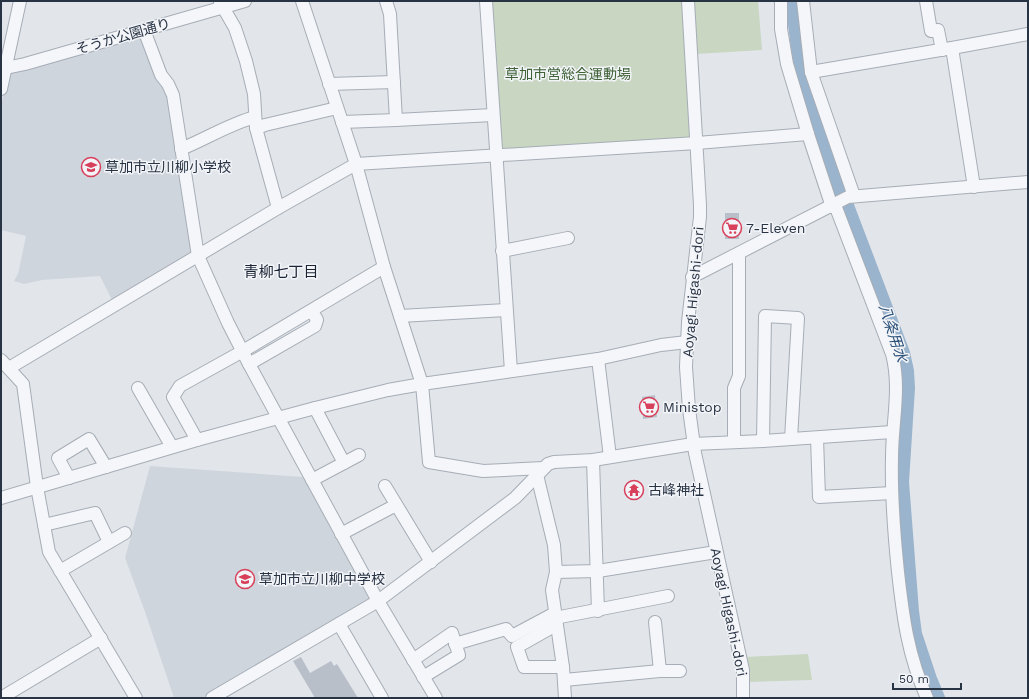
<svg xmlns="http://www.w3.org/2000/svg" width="1029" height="699" font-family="'Work Sans','Noto Sans JP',sans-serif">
  <rect width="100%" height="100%" fill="#e2e6eb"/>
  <g fill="#cfd5dd">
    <path d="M 143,31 L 170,96 L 196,255 L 112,300 L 100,276 L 42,280 L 24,284 L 14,281 L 18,274 L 26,236 L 1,230 L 1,105 L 9,72 Z"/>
    <path d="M 150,466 L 303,477 L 369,599 L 202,698 L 174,698 L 144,609 L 125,558 Z"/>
  </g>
  <g fill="#c8d6c2">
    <path d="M 490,1 L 683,1 L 692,138 L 499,150 Z"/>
    <path d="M 693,1 L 758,1 L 762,50 L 696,54 Z"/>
    <path d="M 808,654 L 812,680 L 749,682 L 745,657 Z"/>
  </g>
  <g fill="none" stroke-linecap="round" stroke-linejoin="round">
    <path stroke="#9ab4cd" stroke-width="16" d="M 793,1 L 804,86 L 840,190 L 902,353 L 906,371 L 907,388 L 901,482 L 911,611 L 914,634 L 929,679 L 937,698"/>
  </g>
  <g fill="#b8bfc9">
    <rect x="725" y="213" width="14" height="26"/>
    <path d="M 655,395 L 657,417 L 643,419 L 642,397 Z"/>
    <path d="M 301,657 L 310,673 L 331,661 L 334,666 L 337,664 L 358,698 L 315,698 L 293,661 Z"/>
  </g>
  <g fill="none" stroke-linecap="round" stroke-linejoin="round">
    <defs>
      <g id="minor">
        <path d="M 302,1 L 356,164 L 384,267 L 422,384 L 429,462 L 483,471 L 543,468"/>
        <path d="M 386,1 L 390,14 L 396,120 L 493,115"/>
        <path d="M 486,1 L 511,371"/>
        <path d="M 688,1 L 700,205 L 700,217 L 688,322 L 686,367 L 689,409 L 695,453 L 743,670 L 743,698"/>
        <path d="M 781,1 L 781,29 L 787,64 L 808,134 L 832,207"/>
        <path d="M 803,1 L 811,72 L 854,196"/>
        <path d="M 926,1 L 931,31 L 938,30 L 942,50"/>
        <path d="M 220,2 L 235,28 L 246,61 L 254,94 L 256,128 L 278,208"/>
        <path d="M 144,30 L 161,75 L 168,84 L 173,95 L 198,256 L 228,323 L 249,364 L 378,601 L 436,698"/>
        <path d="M 1,69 L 25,64 L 245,1"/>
        <path d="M 811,72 L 952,48"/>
        <path d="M 329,84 L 394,82"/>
        <path d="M 1,89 L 20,1"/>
        <path d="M 342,122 L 396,120"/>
        <path d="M 256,128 L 265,125 L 337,108"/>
        <path d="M 181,149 C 206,139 229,124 255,117"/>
        <path d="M 974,187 L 952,48 L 1028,34"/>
        <path d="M 835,205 L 892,354 C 901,388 892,423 892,457 C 891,495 894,533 898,572 C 903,617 908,656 927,698"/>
        <path d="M 502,251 L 568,238"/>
        <path d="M 692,277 L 848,197 L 1028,182"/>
        <path d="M 400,316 L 506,310"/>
        <path d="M 598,359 L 610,457"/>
        <path d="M 1,360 L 23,384 L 37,487 L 49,552 L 136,698"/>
        <path d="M 249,364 L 315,326 L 317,320 L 312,311"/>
        <path d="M 9,368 L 278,208 L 356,164 L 697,143 L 808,134"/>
        <path d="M 138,388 L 172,447"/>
        <path d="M 315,408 L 344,463"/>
        <path d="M 817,438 L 819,497 L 892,493"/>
        <path d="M 197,440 L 173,397 L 180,386 L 243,351 L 384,267"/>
        <path d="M 763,441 L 765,316 L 798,318 L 791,439"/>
        <path d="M 734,442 L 734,388 L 739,376 L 739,254"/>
        <path d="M 593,460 L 598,611"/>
        <path d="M 537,475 L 554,545 L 556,572"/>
        <path d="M 69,478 L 58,458 L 89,439 L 106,467"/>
        <path d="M 312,480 L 359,455"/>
        <path d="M 385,486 L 431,562"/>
        <path d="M 1,498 L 197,440 L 315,408 L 388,390 L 422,384 L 598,359 L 661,345 L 687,342"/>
        <path d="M 44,525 L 95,513 L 109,542"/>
        <path d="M 341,534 L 396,505"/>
        <path d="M 60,571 L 125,533"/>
        <path d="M 555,618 L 668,596"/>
        <path d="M 655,622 L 660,671"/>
        <path d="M 339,624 L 382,698"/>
        <path d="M 556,625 L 517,647 L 524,667 L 563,667"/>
        <path d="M 455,644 L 506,629 L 512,636 L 555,613"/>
        <path d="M 413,660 L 452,633 L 459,655 L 423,677"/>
        <path d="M 564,680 L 660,671 L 680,671"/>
        <path d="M 1,698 L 101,638"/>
        <path d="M 212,698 L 378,601 L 515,498 L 548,464 L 554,462 L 593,460 L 693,444 L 763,441 L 892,432"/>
        <path d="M 565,698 L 563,667 L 552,590 L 556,572 L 598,571 L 716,552"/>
      </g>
    </defs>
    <use href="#minor" stroke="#a6adb6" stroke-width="14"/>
    <use href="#minor" stroke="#f5f6f9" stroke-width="12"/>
  </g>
  <defs>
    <symbol id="school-ring" viewBox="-11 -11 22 22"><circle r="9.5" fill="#f2f4f8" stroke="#d83f5a" stroke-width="1.5"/><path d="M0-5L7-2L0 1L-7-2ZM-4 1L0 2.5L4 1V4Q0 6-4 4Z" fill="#d83f5a"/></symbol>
    <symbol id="supermarket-ring" viewBox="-11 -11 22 22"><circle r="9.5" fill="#f2f4f8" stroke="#d83f5a" stroke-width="1.5"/><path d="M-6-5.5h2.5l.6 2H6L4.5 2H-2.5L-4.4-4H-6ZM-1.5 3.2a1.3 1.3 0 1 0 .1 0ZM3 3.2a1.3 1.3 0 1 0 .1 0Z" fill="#d83f5a"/></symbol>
    <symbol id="temple-ring" viewBox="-11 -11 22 22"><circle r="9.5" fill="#f2f4f8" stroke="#d83f5a" stroke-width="1.5"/><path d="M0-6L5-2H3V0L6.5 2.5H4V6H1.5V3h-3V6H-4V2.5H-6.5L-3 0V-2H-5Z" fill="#d83f5a"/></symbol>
  </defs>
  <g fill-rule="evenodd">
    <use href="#school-ring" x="80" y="156" width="22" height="22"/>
    <use href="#supermarket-ring" x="721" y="217" width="22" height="22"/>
    <use href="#supermarket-ring" x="638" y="396" width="22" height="22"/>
    <use href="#temple-ring" x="623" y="479" width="22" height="22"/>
    <use href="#school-ring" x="234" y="568" width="22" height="22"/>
  </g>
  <g text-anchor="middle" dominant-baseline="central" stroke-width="3" stroke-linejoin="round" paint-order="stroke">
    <g font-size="14" fill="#283344" stroke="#f2f4f8">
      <text transform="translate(123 36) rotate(-16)">そうか公園通り</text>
      <text transform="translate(693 292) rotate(-85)">Aoyagi Higashi-dori</text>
      <text transform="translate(729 612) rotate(78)">Aoyagi Higashi-dori</text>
    </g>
    <g font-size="14" fill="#3e6135" stroke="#f2f4f8">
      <text x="568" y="74">草加市営総合運動場</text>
    </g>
    <g font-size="14" fill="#283344" stroke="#f2f4f8" text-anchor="start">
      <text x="105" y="167">草加市立川柳小学校</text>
      <text x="746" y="228">7-Eleven</text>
      <text x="663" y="407">Ministop</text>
      <text x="648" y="490">古峰神社</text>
      <text x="259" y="579">草加市立川柳中学校</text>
    </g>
    <g font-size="15" fill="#1b2435" stroke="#f2f4f8">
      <text x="281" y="272">青柳七丁目</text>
    </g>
    <g font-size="15" font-style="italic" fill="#2f537b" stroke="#f2f4f8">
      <text transform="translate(893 333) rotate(72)">八条用水</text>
    </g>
  </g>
  <rect width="1029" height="699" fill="none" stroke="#283344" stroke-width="4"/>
  <path d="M893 683v6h68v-6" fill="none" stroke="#283344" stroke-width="2"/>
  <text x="899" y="683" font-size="12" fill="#283344" stroke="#f2f4f8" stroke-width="3" paint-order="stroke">50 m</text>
</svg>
